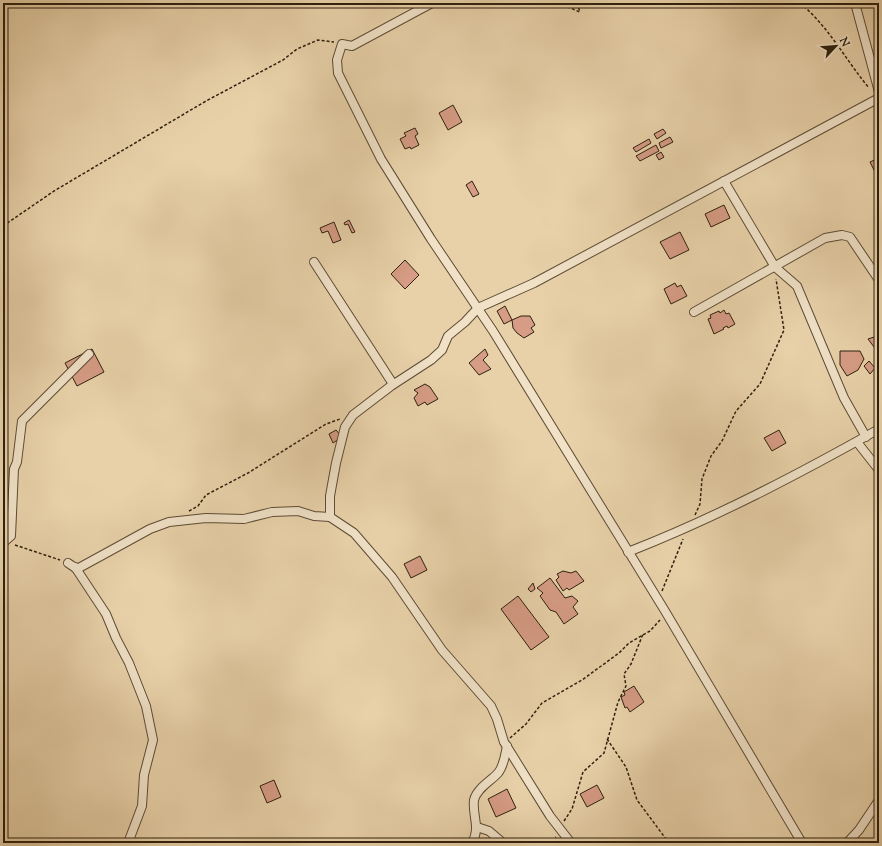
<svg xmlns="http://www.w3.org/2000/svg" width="882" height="846" font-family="'Sorts Mill Goudy',serif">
  <rect width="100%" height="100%" fill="#e8d1a9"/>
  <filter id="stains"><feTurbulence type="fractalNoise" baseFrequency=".005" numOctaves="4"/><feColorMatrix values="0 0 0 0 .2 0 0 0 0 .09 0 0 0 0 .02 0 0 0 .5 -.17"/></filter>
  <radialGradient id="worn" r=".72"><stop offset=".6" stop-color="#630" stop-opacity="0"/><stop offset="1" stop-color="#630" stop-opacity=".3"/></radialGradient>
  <g fill="#d69c85" stroke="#2e200e">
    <path d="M 453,105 L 462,122 L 448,130 L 439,113 Z"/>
    <path d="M 415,128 L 418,134 L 415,136 L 419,145 L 411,149 L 410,147 L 405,149 L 400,139 L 406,136 L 404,133 Z"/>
    <path d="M 663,129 L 666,133 L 657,139 L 654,134 Z"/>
    <path d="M 670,137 L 673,142 L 661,148 L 659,143 Z"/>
    <path d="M 649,139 L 651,143 L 636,152 L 633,148 Z"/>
    <path d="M 656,145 L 659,151 L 640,161 L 636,156 Z"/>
    <path d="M 661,152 L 664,157 L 659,160 L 656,155 Z"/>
    <path d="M 879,158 L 879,180 L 870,162 Z"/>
    <path d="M 472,181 L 479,194 L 473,197 L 466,185 Z"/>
    <path d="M 724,205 L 730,218 L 711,227 L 705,214 Z"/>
    <path d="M 349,220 L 355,232 L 352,233 L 348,224 L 345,225 L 344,223 Z"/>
    <path d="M 334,222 L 341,240 L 333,243 L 328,231 L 322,233 L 320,228 Z"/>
    <path d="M 680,232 L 689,250 L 670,259 L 660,242 Z"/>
    <path d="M 405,260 L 419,275 L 405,289 L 391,274 Z"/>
    <path d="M 675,283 L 677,287 L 681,285 L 687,296 L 671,304 L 664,289 Z"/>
    <path d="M 505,306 L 512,320 L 504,324 L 497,311 Z"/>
    <path d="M 724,310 L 726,314 L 729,313 L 735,324 L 728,328 L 727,326 L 723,328 L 724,329 L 714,334 L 708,319 L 711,318 L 710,315 L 719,311 L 720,313 Z"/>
    <path d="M 521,316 L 530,316 L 535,325 L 531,328 L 534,332 L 524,338 L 517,333 L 513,328 L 512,320 Z"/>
    <path d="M 874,337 L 879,344 L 874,347 L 868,339 Z"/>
    <path d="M 92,349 L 104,372 L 77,386 L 65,363 Z"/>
    <path d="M 485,349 L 488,355 L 483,360 L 491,369 L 479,375 L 469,363 Z"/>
    <path d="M 840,351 L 860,351 L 864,359 L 858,370 L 847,376 L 840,365 Z"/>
    <path d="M 869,361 L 875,368 L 870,374 L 864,366 Z"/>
    <path d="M 425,384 L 430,387 L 438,399 L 427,405 L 425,402 L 418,406 L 414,398 L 418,393 L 414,390 Z"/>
    <path d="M 336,430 L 342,437 L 333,443 L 329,434 Z"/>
    <path d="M 779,430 L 786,443 L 772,451 L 764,438 Z"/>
    <path d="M 420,556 L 427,570 L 411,578 L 404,564 Z"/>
    <path d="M 563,571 L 571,573 L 576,571 L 584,581 L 569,590 L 567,588 L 563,591 L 556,580 L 559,577 L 557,574 Z"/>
    <path d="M 550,578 L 565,598 L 572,596 L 578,601 L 573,607 L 578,614 L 564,624 L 556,612 L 550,610 L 540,596 L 543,593 L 537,588 Z"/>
    <path d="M 533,583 L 535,589 L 531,592 L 528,589 Z"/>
    <path d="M 518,596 L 549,637 L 531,650 L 501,609 Z"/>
    <path d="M 634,686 L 644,702 L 630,712 L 627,707 L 625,708 L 621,697 L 625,695 L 624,692 Z"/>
    <path d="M 274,780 L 281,797 L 267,803 L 260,786 Z"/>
    <path d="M 597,785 L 604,798 L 587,807 L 580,794 Z"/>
    <path d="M 507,789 L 516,808 L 496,817 L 488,799 Z"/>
  </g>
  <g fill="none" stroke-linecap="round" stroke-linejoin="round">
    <defs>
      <g id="street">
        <path d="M 432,3 L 352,46 L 342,44 L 337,60 L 338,73 L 381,159 L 431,239 L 493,331 L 665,611 L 802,843"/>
        <path d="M 855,3 L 879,92"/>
        <path d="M 724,181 L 775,267 L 797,286 L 844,398 L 866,437"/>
        <path d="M 314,262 L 393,384"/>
        <path d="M 694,312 L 825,238 L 842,235 L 850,237 L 879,280"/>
        <path d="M 857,442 L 879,470"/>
        <path d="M 330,517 L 330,496 L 336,463 L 345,427 L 353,415 L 391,386 L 431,360 L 442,350 L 448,336 L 465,322 L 478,308 L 534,283 L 879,98"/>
        <path d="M 4,542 L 11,536 L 14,469 L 17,462 L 22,421 L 89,354"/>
        <path d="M 628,552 C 715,518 797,475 879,429"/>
        <path d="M 68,563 L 77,569 L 150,529 L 169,522 L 206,518 L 244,519 L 272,512 L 298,511 L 314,516 L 330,517 L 354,533 L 392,577 L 442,650 L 491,706 L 497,719 L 504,742 L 550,816 L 571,843"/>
        <path d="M 75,567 L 106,614 L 116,638 L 129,663 L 146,706 L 153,740 L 144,775 L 142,806 L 128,843"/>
        <path d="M 477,827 L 489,831 L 503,843"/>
        <path d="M 472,843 C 481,827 472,816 474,800 C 477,788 491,781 498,773 C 504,766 505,755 507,746"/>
        <path d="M 847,843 L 859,830 L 879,800"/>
      </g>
    </defs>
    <use href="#street" stroke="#5c4c35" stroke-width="10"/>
    <g stroke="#2e200e" stroke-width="1.5" stroke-dasharray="3 2" stroke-linecap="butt">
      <path d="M 558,3 L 580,12"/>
      <path d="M 577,3 L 580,12"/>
      <path d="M 800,3 C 829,27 845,59 869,88"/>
      <path d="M 3,226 L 54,191 L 206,101 L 283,60 L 297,49 L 318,40 L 334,42"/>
      <path d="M 189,511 L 198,506 L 206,495 L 248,473 L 326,424 L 340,419"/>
      <path d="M 695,515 L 700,504 L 702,479 L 711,456 L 722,441 L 736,411 L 760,384 L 784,330 L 776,279"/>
      <path d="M 15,545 L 60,560"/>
      <path d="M 662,591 L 683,539"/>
      <path d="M 510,738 L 526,724 L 542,703 L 582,680 L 619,653 L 629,643 L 650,631 L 660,620"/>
      <path d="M 607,739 L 626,767 L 637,800 L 669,843"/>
      <path d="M 564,821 L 572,809 L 583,772 L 604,753 L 618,702 L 626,686 L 624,674 L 631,664 L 643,634"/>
      <path d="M 547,843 L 556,837"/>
    </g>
    <use href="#street" stroke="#f0e1c7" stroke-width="8"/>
  </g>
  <rect width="882" height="846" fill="none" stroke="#e8d1a9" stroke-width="16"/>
  <rect x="4" y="4" width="874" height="838" fill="none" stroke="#2e200e" stroke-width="2"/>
  <rect x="8" y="8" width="866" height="830" fill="none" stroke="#2e200e"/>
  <g transform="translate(836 46) rotate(64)" stroke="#f0e1c7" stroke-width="3" paint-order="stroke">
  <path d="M0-3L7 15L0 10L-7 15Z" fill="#2e200e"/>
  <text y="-6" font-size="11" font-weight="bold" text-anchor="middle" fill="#2e200e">N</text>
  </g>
  <rect width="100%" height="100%" filter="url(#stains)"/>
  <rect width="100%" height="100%" fill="url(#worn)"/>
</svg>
